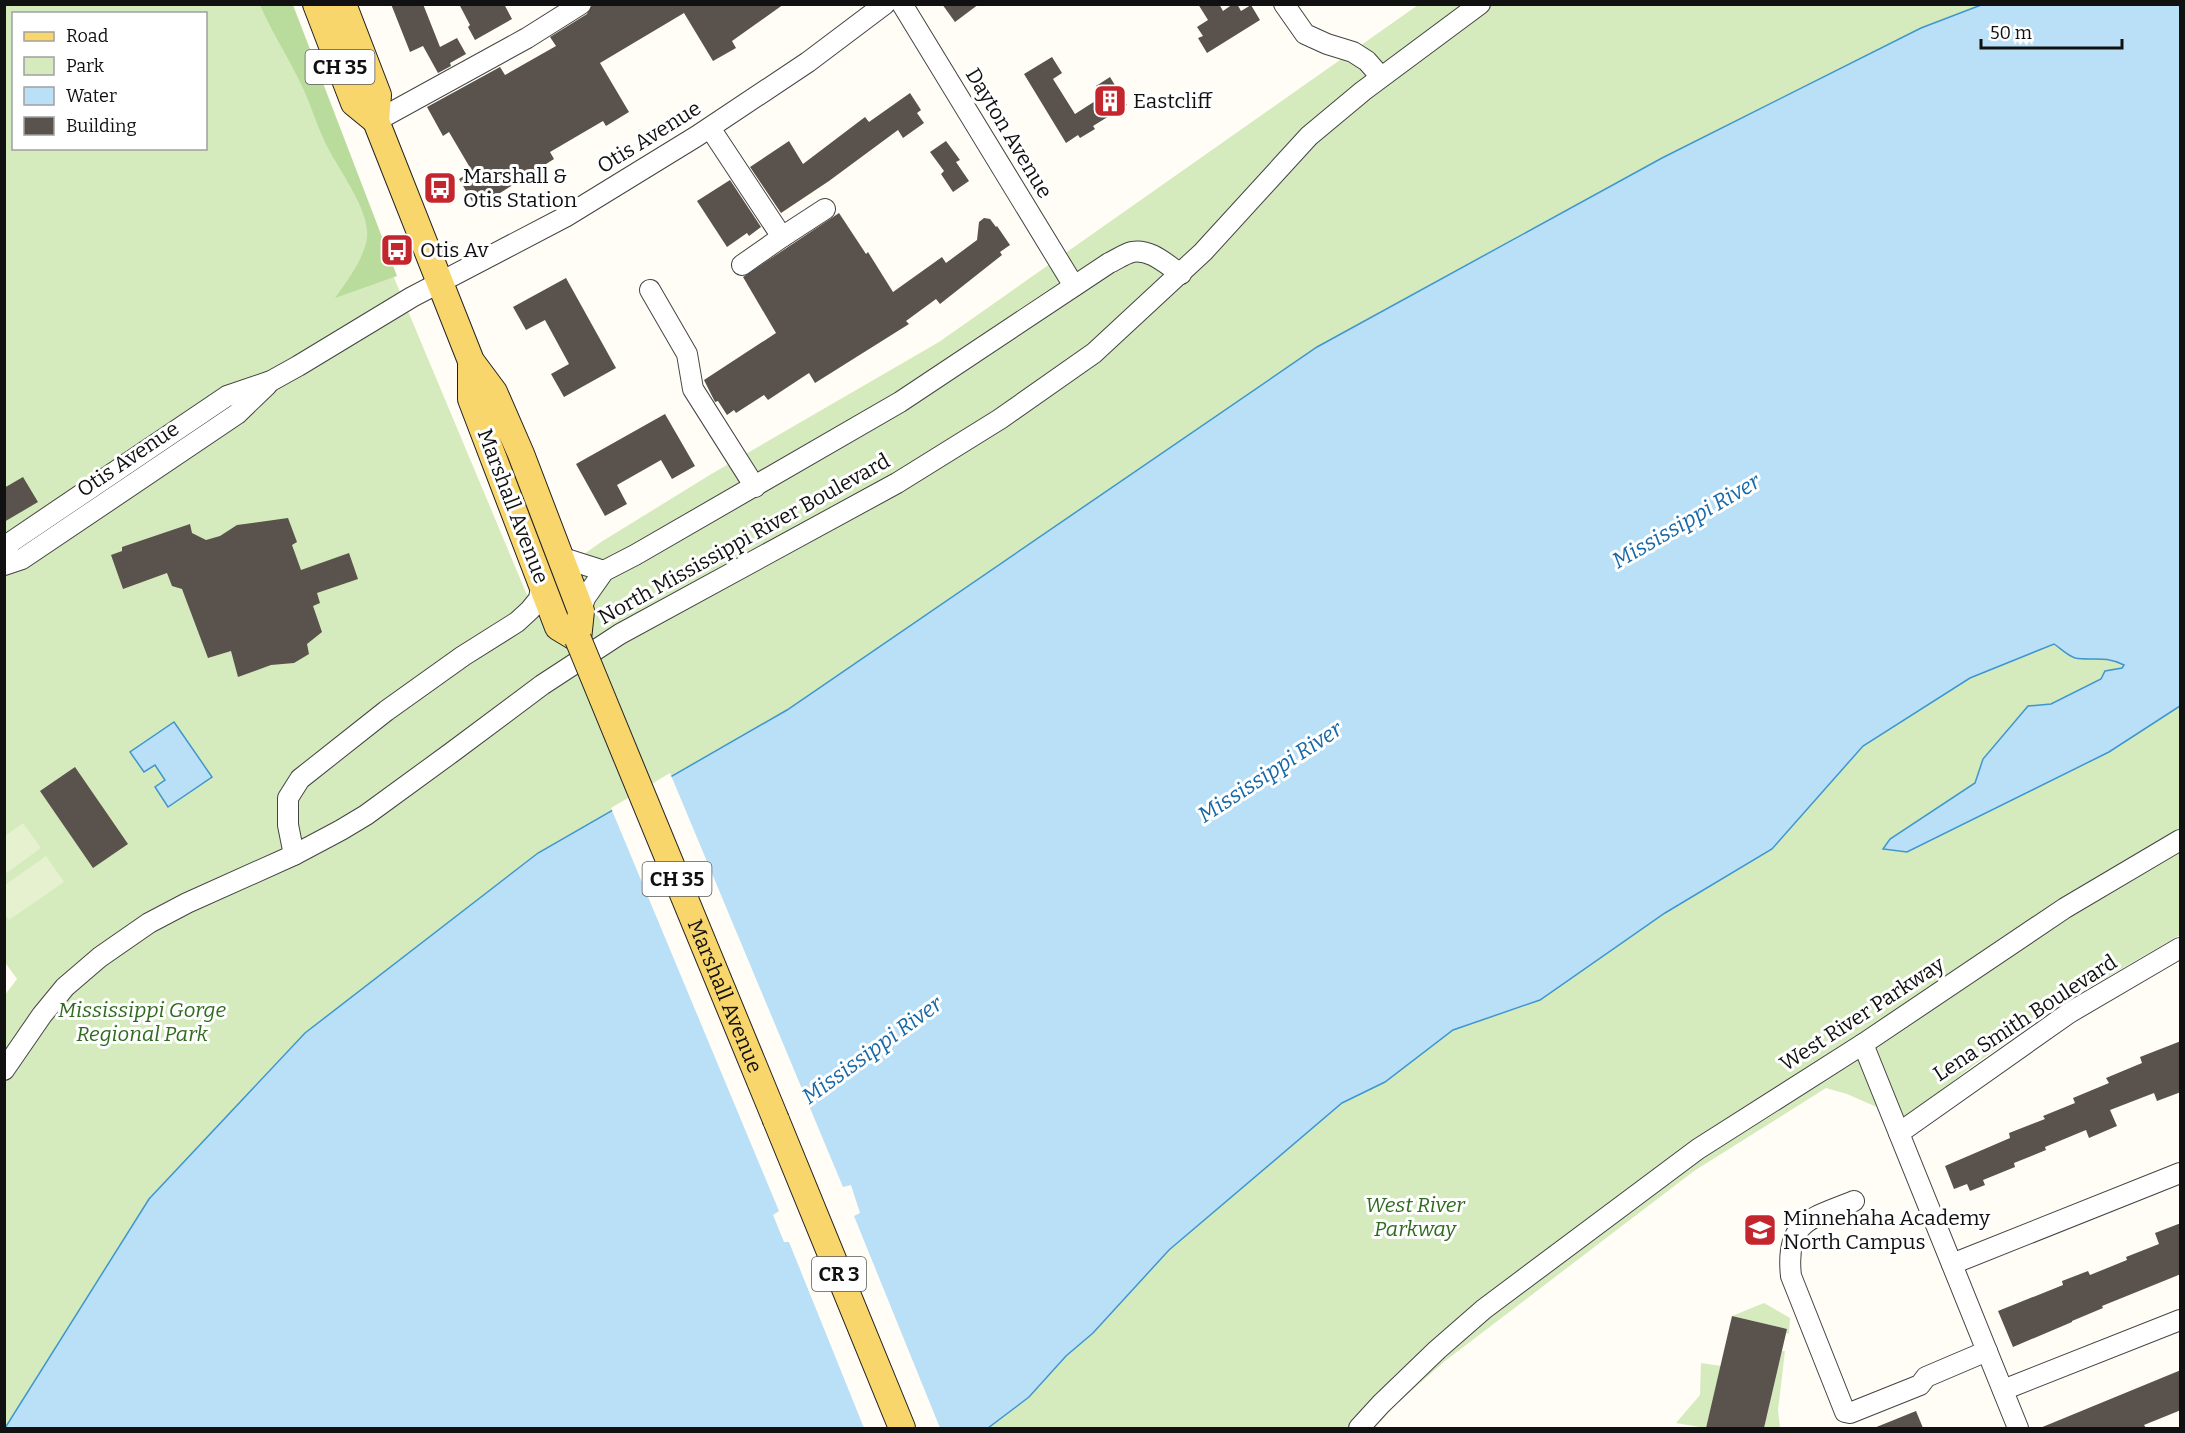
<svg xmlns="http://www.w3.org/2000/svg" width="2185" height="1433" font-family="Bitter,serif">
  <rect width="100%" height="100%" fill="#fffdf5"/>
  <g fill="#d5ebbd" fill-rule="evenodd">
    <path d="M 5,5 L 289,5 L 392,273 L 527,595 L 601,542 L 713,473 L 939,342 L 1418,5 L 1981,5 L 1921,28 L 1662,158 L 1317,347 L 787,710 L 538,853 L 305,1033 L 149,1199 L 5,1428 L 4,996 L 17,979 L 4,961 ZM 14,14 L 206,14 L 206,148 L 14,148 Z"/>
    <path d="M 2054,644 L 2073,658 L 2097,657 L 2124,664 L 2123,668 L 2106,671 L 2101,679 L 2051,704 L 2028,707 L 1983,759 L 1975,783 L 1890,839 L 1883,849 L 2109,752 L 2180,706 L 2180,935 L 2062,1003 L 1975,1064 L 1904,1119 L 1847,1094 L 1826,1088 L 1694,1171 L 1445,1361 L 1394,1406 L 1375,1428 L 988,1428 L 1029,1397 L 1066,1356 L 1093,1333 L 1169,1250 L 1343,1103 L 1385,1082 L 1453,1030 L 1540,1000 L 1665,913 L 1772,849 L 1863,746 L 1970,678 Z"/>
    <path d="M 1764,1303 L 1790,1318 L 1789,1334 L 1786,1333 L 1787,1329 L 1732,1316 Z"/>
    <path d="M 1782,1351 L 1785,1351 L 1778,1410 L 1780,1428 L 1764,1428 Z"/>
    <path d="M 1701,1363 L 1721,1366 L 1706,1428 L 1676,1423 L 1700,1395 Z"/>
  </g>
  <path fill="#b9dc9c" d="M 260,5 L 293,5 L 397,276 L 335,298 C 347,281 364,259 367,238 C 370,211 341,173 329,150 C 318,130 312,107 302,86 C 289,58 272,33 260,5 Z"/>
  <g fill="#e6f2cf">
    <path d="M 23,823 L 41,848 L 5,874 L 5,836 Z"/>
    <path d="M 46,856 L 64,882 L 9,920 L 5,914 L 5,885 Z"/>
  </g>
  <g fill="#b9e0f7" stroke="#3f96cf" stroke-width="1.5">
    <path d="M 1981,5 L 2180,5 L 2180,706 L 2109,752 L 1907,852 L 1883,849 L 1890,839 L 1975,783 L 1983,759 L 2028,706 L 2051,704 L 2101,679 L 2105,671 L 2122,668 L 2124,665 C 2104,655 2093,661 2075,658 C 2068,656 2060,648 2054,644 L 1970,678 L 1863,746 L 1772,849 L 1665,913 L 1540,1000 L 1453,1030 L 1385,1082 L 1342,1103 L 1169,1250 L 1093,1333 L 1066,1356 L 1029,1397 L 988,1428 L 5,1428 L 149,1199 L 305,1033 L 538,853 L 787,710 L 1317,347 L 1662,158 L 1921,28 Z"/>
    <path d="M 174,722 L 212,777 L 168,807 L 155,787 L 165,780 L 155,765 L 144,772 L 130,752 Z"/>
  </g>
  <path fill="#fffdf5" d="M 670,773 L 843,1187 L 851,1185 L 860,1213 L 854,1216 L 940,1428 L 864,1428 L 789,1242 L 784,1242 L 773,1215 L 779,1211 L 611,808 Z"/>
  <g fill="#5a524d">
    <path d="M 391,4 L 423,4 L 440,47 L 457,38 L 466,54 L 450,63 L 451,66 L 438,73 L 423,46 L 410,52 Z"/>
    <path d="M 459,4 L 504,4 L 512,19 L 475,40 L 468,27 L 470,25 Z"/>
    <path d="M 593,4 L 784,4 L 732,41 L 736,48 L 713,61 L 684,13 L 600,63 L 629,112 L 606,126 L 603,121 L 550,152 L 554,159 L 476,208 L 459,179 L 472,171 L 449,132 L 443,136 L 427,107 L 500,67 L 505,75 L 556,46 L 550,37 L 587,14 Z"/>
    <path d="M 942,4 L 979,4 L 955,22 Z"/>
    <path d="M 1198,4 L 1219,4 L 1223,11 L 1233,4 L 1237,4 L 1241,11 L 1251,5 L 1260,20 L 1207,53 L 1198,38 L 1203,36 L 1197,27 L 1208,20 Z"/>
    <path d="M 1052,57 L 1062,73 L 1053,79 L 1075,114 L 1103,96 L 1096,86 L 1110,77 L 1127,105 L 1093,126 L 1095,129 L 1080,138 L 1078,135 L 1066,143 L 1024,74 Z"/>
    <path d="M 910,93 L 921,110 L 917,113 L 924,123 L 903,138 L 898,130 L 829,181 L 781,213 L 750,167 L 789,141 L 803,164 L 865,117 L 869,122 Z"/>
    <path d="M 946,141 L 960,160 L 956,162 L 969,181 L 953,192 L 941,174 L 944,171 L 930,152 Z"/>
    <path d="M 730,180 L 761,227 L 749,236 L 747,233 L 727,247 L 697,201 Z"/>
    <path d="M 839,213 L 866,254 L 868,252 L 893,292 L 942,257 L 946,263 L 977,240 L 979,222 L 984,218 L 990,219 L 996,227 L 997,226 L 1010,245 L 1000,252 L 1002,255 L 940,304 L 936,299 L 906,321 L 909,324 L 815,383 L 809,373 L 768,400 L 764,395 L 736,413 L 734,410 L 727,415 L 718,401 L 715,402 L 704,380 L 776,333 L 743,277 Z"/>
    <path d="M 566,278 L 616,368 L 564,397 L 551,374 L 569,364 L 545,320 L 526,330 L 513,307 Z"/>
    <path d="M 665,414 L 695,466 L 672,479 L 661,460 L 617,485 L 627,504 L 605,516 L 576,464 Z"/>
    <path d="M 23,477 L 38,502 L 4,522 L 4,488 Z"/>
    <path d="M 288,518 L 297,542 L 292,545 L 301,570 L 349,553 L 358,579 L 317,593 L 320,603 L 313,606 L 322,632 L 307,644 L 309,654 L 294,663 L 271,665 L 238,677 L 231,651 L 208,658 L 182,589 L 172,586 L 167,573 L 123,589 L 111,555 L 122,551 L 122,547 L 190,524 L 192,533 L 206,540 L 220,536 L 237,525 Z"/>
    <path d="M 75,767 L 128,844 L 93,868 L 40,791 Z"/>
    <path d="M 2181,1041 L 2181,1092 L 2157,1101 L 2154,1093 L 2110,1110 L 2117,1126 L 2089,1138 L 2086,1130 L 2045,1147 L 2046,1150 L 2014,1163 L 2015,1167 L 1983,1180 L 1985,1185 L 1970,1191 L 1967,1184 L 1954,1189 L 1945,1166 L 2010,1138 L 2009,1133 L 2045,1119 L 2043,1116 L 2075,1103 L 2073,1098 L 2109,1083 L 2106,1078 L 2142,1063 L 2140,1057 Z"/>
    <path d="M 2181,1223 L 2181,1274 L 2102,1306 L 2103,1308 L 2072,1321 L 2072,1322 L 2013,1347 L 1998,1311 L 2063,1285 L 2062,1281 L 2088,1271 L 2090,1275 L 2127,1260 L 2126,1257 L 2159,1244 L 2155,1233 Z"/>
    <path d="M 1732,1316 L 1787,1329 L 1764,1428 L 1706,1428 Z"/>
    <path d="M 2181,1370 L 2181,1410 L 2144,1425 L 2146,1428 L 2040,1428 Z"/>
    <path d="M 1916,1411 L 1923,1428 L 1874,1428 Z"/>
  </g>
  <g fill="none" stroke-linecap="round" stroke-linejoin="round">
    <defs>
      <g id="minor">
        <path d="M 902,4 L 1074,286"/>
        <path d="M 1284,4 L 1305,34 L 1327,44 L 1353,52 L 1367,61 L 1381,77"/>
        <path d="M 376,121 L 527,38 L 581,4"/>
        <path d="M 710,128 L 782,237 L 825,209"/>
        <path d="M 742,265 L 782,237"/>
        <path d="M 650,290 L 687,354 L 693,389 L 755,487"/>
        <path d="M 4,553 L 11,542 L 227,396 L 271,381 L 298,366 L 412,297 L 565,217 L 697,136 L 808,62 L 885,4"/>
        <path d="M 560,557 L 604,571"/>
        <path d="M 4,565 L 22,559 L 237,414 L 267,385"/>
        <path d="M 581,611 L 585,598 L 604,571 L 635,555 L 900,402 L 1109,263 C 1116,260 1124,254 1132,252 C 1150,248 1167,265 1181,274"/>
        <path d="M 294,855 L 288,825 L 288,798 L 300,779 L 386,711 L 463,656 L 517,622 L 530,610 L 539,599 L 542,580"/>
        <path d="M 1863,1044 L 2018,1428"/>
        <path d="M 4,1070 L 42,1015 L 65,987 L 100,957 L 149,923 L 187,903 L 294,855 L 341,830 L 366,815 L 451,753 L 542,685 L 620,634 L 897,483 L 1000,419 L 1094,353 L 1203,252 L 1309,136 L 1363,91 L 1480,4"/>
        <path d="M 1899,1133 L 2069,1013 L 2180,948"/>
        <path d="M 1854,1201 C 1810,1219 1785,1221 1791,1276 L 1845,1412 L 1850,1413 L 1920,1385 L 1926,1377 L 1987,1351"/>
        <path d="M 1952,1264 L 2180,1173"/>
        <path d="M 2003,1390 L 2180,1320"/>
        <path d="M 1359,1428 L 1381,1404 L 1437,1350 L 1484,1309 L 1698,1149 L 1863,1044 L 2065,908 L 2180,840"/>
      </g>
      <g id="major">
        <path d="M 316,4 L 354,103 L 376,121"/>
        <path d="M 343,4 L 378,95 L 376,121 L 471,361 L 494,392 L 521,454 L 581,611 L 578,639 L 558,627 L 471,399 L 471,361"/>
        <path d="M 776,1120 L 902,1428"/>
      </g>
    </defs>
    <use href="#minor" stroke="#444" stroke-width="22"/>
    <use href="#major" stroke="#222" stroke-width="28"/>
    <use href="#minor" stroke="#fff" stroke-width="20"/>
    <use href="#major" stroke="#f9d66b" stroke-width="26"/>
    <defs>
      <g id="major-bridge">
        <path id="s1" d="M 578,639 L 776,1120"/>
      </g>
    </defs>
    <use href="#major-bridge" stroke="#222" stroke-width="28" stroke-linecap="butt"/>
    <use href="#major-bridge" stroke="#f9d66b" stroke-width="26"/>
  </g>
  <defs>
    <symbol id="building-square" viewBox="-11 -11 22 22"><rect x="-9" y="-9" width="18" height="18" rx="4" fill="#c4262e" stroke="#fff"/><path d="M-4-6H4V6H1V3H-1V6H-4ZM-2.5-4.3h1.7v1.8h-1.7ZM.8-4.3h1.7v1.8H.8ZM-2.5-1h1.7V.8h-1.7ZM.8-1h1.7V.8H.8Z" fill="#fff"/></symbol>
    <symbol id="bus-square" viewBox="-11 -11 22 22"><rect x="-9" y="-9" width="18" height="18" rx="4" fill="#c4262e" stroke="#fff"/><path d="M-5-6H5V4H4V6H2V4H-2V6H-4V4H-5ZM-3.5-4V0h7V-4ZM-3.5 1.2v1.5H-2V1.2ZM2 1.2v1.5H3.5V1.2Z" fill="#fff"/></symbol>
    <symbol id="school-square" viewBox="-11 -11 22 22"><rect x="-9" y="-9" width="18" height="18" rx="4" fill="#c4262e" stroke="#fff"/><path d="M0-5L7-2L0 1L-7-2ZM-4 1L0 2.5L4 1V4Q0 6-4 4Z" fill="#fff"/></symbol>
  </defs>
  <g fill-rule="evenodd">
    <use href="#building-square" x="1091" y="82" width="38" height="38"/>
    <use href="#bus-square" x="421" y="169" width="38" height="38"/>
    <use href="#bus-square" x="378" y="231" width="38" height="38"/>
    <use href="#school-square" x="1741" y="1211" width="38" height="38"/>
  </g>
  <g text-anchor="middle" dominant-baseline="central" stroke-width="6" stroke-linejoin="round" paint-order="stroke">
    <g fill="#fff" stroke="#585858" stroke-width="1.5">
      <rect x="305.5" y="50" width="69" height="34" rx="4.5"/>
      <rect x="642.5" y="862" width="69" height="34" rx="4.5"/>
      <rect x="812" y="1257" width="54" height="34" rx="4.5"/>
    </g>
    <g font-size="20" font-weight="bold" fill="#111">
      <text x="340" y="67">CH 35</text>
      <text x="677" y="879">CH 35</text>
      <text x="839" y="1274">CR 3</text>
    </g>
    <g font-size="21" fill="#111" stroke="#fff" text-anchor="start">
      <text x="1133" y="101">Eastcliff</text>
      <text x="463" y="176">Marshall &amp;<tspan x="463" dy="24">Otis Station</tspan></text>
      <text x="420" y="250">Otis Av</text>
      <text x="1783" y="1218">Minnehaha Academy<tspan x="1783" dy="24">North Campus</tspan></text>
    </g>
    <g font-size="21" fill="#111" stroke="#fff">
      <text transform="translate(1009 133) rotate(59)">Dayton Avenue</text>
      <text transform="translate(649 137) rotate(-32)">Otis Avenue</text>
      <text transform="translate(128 459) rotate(-34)">Otis Avenue</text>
      <text transform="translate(513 506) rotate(69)">Marshall Avenue</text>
      <text transform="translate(744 539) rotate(-29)">North Mississippi River Boulevard</text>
      <text stroke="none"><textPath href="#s1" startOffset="386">Marshall Avenue</textPath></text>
      <text transform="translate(1862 1014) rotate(-33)">West River Parkway</text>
      <text transform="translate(2025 1018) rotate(-33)">Lena Smith Boulevard</text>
    </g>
    <g font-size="21" font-style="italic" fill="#2f6b1f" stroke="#fff">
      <text x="142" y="1010">Mississippi Gorge<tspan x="142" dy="24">Regional Park</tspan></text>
      <text x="1415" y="1205">West River<tspan x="1415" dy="24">Parkway</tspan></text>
    </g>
    <g font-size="22" font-style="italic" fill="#1768a6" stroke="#fff">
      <text transform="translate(1686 521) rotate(-30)">Mississippi River</text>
      <text transform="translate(1270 772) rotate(-33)">Mississippi River</text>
      <text transform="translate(872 1050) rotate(-36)">Mississippi River</text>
    </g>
  </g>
  <rect width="2185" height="1433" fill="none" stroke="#111111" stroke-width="12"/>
  <rect x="12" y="12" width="195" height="138" fill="#ffffff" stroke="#a0a0a0" stroke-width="1.5"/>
  <rect x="24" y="32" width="30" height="9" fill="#f9d66b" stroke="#a0a0a0" stroke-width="1.5"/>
  <text x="66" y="42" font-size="18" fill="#111111">Road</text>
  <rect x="24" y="57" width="30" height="18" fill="#d5ebbd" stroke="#a0a0a0" stroke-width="1.5"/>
  <text x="66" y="72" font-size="18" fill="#111111">Park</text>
  <rect x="24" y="87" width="30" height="18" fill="#b9e0f7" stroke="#a0a0a0" stroke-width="1.5"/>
  <text x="66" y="102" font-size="18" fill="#111111">Water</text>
  <rect x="24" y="117" width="30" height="18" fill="#5a524d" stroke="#a0a0a0" stroke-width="1.5"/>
  <text x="66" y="132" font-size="18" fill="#111111">Building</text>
  <path d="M1981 39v9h141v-9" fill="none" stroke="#111111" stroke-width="3"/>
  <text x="1990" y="39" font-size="18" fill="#111111" stroke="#ffffff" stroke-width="4.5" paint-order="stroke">50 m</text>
</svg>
